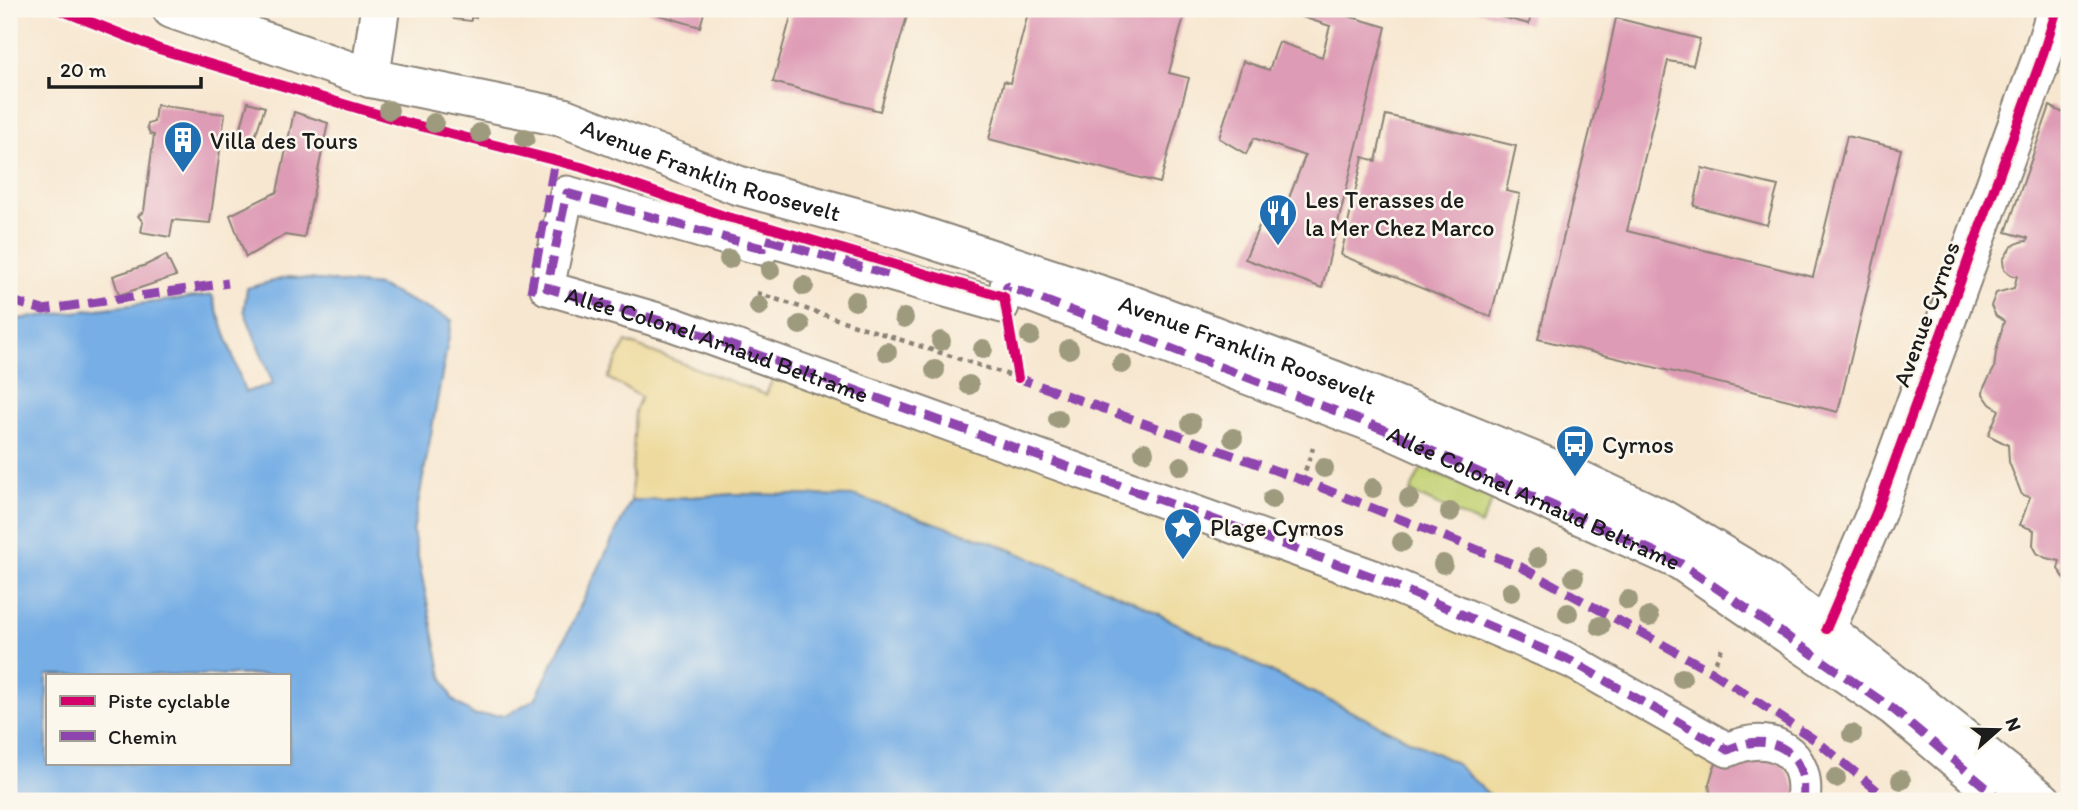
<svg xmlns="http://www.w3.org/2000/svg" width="2078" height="810" font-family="Itim,sans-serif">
  <rect width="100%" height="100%" fill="#fbf7ec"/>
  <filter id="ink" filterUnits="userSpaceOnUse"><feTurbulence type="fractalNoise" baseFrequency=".0143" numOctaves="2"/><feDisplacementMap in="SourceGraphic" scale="14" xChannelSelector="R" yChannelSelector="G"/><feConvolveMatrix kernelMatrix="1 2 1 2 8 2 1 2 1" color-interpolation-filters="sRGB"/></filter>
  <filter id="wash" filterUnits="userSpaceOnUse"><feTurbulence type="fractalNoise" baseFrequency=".00686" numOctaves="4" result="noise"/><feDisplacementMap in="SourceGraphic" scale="28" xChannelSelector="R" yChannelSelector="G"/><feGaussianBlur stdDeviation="1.57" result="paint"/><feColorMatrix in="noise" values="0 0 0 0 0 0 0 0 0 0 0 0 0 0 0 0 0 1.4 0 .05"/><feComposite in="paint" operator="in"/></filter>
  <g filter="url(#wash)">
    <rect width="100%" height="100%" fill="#f7e7d0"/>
    <path fill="#c2d173" stroke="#6f7648" stroke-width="2" d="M 1422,467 L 1493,499 L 1481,525 L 1410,492 Z"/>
    <path fill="#eeda9e" stroke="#857b5d" stroke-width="2" d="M 626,342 L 766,395 L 779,363 L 1379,579 L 1728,750 C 1713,767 1708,778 1711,801 L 1496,801 L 1454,762 L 1273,673 L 1131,600 L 994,543 L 736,494 L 631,501 L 635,411 L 641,397 L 608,378 Z"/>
    <path fill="#76aee5" stroke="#496580" stroke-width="2" fill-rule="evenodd" d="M 288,277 L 379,286 L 452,320 L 413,532 L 442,676 L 453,700 L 474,715 L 506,715 L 536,698 L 631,501 L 736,494 L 856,496 L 994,543 L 1131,600 L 1273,673 L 1454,762 L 1496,801 L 9,801 L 9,320 L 212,295 L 245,392 L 273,384 L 244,310 L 247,288 ZM 47,675 L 289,675 L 289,763 L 47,763 Z"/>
    <g id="blocks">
      <g fill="#de9bb5">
        <path d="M 448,9 L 538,9 L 537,16 L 484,12 L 483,14 L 477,14 L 476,18 L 471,17 L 471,21 L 454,19 Z"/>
        <path d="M 639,9 L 705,9 L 700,27 Z"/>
        <path d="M 793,9 L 909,9 L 880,111 L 773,82 Z"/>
        <path d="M 1029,9 L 1186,9 L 1169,73 L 1189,78 L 1160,183 L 989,139 L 1004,81 L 1010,83 Z"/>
        <path d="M 1277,9 L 1324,9 L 1386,27 L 1322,288 L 1245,259 L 1260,224 L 1277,229 L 1305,156 L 1254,138 L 1246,154 L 1219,138 L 1243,61 L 1269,70 L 1279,42 L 1322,57 L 1330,26 Z"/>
        <path d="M 1470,9 L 1532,9 L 1529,24 Z"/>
        <path d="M 1616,18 L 1700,39 L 1693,65 L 1668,61 L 1627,231 L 1813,277 L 1847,136 L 1901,149 L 1838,412 L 1538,339 L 1603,79 Z"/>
        <path d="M 248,102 L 265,107 L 253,142 L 238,138 Z"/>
        <path d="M 156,105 L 225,114 L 210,223 L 173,220 L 170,237 L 141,232 L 143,222 L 138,216 L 144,211 L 154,135 L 150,134 L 147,127 L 148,124 L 154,122 Z"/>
        <path d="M 2050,106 L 2069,116 L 2069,584 L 2058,569 L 2060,561 L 2046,558 L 2037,553 L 2033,545 L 2034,530 L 2020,525 L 2030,497 L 2022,495 L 2009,462 L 2008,445 L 1988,435 L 1999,410 L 1990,404 L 1983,394 L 1984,387 L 1994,369 L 1996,352 L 2004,321 L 1996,316 L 1991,306 L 1996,293 L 2014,288 L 2017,276 L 2012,276 L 2004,269 L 2003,260 L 2011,247 L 2020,242 L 2027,241 L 2028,238 L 2006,232 Z"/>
        <path d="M 294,112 L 328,123 L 304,238 L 285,235 L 246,257 L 230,215 L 277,192 Z"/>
        <path d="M 1386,115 L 1516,146 L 1506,191 L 1520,194 L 1491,317 L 1341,255 L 1363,157 L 1376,161 Z"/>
        <path d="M 1702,168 L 1778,186 L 1767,225 L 1694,206 Z"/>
        <path d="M 166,255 L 176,276 L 119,295 L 113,276 L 146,265 Z"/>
        <path d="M 1771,743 L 1803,801 L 1711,801 L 1709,784 L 1714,767 L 1728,750 Z"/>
      </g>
    </g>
  </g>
  <g filter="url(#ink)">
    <use href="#blocks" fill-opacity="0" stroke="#8a8276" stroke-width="2"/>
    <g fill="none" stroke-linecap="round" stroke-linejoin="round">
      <defs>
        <g id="pedestrian">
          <path id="s1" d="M 1803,801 C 1810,752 1771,729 1728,750 L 1571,661 L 1379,579 L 672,324 L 547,288 L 567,193 L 758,247 L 763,248 L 766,239 L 1002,306 L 1007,286 L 1383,429 L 1680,563 L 1893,709 L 2002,801"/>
        </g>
        <g id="minor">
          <path d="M 370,78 L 380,9"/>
          <path d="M 1826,629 L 1876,513 L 2041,60 L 2057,9"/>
        </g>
        <g id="secondary">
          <path id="s2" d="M 172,9 L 370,78 L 562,117 L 737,185 L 903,230 L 1137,307 L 1336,381 L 1575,478 L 1662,519 L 1759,577 L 2042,801"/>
        </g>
      </defs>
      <use href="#pedestrian" stroke="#8a8276" stroke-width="37"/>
      <use href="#minor" stroke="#8a8276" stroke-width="42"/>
      <use href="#secondary" stroke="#8a8276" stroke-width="42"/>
      <g stroke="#8a8276" stroke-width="4.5" stroke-dasharray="5 5" stroke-linecap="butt">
        <path d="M 757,293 L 1018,378"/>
        <path d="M 1302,480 L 1313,448"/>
        <path d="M 1711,671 L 1723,646"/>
      </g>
      <use href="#pedestrian" stroke="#fff" stroke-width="33"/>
      <use href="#minor" stroke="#fff" stroke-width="38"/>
      <use href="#secondary" stroke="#fff" stroke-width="38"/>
      <g stroke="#8e44ad" stroke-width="9" stroke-dasharray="18 9" stroke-linecap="butt">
        <path id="s3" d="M 888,274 L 766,239 L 763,248 L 758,247 L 567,193 L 547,288 L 672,324 L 1379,579 L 1571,661 L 1728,750 C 1771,729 1810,752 1803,801"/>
        <path d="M 531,292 L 555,160"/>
        <path d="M 9,300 L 43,310 L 228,283"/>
        <path d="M 1003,302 L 1007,286 L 1383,429 L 1680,563 L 1893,709 L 2002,801"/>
        <path d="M 1017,374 L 1018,378 L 1302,480 L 1521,567 L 1711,671 L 1818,742 L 1890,801"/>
      </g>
      <defs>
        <g id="cycleway">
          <path d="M 58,9 L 159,49 L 404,122 L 581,167 L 727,217 L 764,226 L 1004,297 L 1018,378"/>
          <path d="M 1826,629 L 1876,513 L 2041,60 L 2057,9"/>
        </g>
      </defs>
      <use href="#cycleway" stroke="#fbf7ec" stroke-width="15"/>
      <use href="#cycleway" stroke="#d6006c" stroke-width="10"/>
    </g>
    <g fill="#9e9a7e">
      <circle cx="389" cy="110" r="10"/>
      <circle cx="434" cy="123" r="10"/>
      <circle cx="480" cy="133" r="10"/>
      <circle cx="525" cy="138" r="10"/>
      <circle cx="729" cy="259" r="10"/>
      <circle cx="770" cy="270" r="10"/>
      <circle cx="804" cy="286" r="10"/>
      <circle cx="855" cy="301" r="10"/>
      <circle cx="759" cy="306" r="10"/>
      <circle cx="904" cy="318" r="10"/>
      <circle cx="800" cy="325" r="10"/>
      <circle cx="1030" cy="336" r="10"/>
      <circle cx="941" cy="341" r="10"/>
      <circle cx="983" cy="349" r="10"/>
      <circle cx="1069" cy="349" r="10"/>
      <circle cx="887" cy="352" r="10"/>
      <circle cx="1122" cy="364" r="10"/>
      <circle cx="935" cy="370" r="10"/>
      <circle cx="969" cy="385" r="10"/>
      <circle cx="1058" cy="419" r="10"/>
      <circle cx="1191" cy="423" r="10"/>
      <circle cx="1233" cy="438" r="10"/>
      <circle cx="1144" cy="452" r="10"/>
      <circle cx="1181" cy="466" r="10"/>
      <circle cx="1324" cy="468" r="10"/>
      <circle cx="1373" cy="488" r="10"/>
      <circle cx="1409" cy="498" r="10"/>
      <circle cx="1272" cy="499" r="10"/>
      <circle cx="1450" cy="512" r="10"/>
      <circle cx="1402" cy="542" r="10"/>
      <circle cx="1538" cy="558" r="10"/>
      <circle cx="1443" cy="564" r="10"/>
      <circle cx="1574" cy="577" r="10"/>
      <circle cx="1511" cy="592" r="10"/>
      <circle cx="1628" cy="600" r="10"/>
      <circle cx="1568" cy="613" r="10"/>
      <circle cx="1649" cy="617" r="10"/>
      <circle cx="1600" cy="626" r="10"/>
      <circle cx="1682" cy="678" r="10"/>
      <circle cx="1852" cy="734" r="10"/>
      <circle cx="1836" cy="778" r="10"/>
      <circle cx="1901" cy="780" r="10"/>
    </g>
  </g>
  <defs>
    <symbol id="building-pin" viewBox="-11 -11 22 30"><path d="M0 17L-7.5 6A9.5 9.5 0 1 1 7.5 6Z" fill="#1f6fb2" stroke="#fbf7ec"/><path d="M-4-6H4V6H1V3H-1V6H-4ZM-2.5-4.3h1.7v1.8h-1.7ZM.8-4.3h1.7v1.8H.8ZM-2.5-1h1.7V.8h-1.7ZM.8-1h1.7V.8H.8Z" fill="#fff"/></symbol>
    <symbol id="restaurant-pin" viewBox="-11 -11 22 30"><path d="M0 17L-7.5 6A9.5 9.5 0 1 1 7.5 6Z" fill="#1f6fb2" stroke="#fbf7ec"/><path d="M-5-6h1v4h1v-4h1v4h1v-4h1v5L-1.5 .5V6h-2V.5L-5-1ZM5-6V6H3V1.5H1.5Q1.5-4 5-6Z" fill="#fff"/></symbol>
    <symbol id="bus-pin" viewBox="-11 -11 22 30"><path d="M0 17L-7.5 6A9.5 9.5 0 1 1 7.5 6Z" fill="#1f6fb2" stroke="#fbf7ec"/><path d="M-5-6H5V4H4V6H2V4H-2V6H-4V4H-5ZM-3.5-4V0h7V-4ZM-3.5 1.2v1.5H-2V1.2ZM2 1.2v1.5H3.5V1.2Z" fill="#fff"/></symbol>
    <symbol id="sight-pin" viewBox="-11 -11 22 30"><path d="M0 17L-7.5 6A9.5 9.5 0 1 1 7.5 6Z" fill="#1f6fb2" stroke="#fbf7ec"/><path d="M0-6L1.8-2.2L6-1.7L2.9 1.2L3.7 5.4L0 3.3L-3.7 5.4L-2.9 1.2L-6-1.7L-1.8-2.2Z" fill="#fff"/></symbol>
  </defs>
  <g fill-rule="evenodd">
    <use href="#building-pin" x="161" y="118" width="44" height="60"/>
    <use href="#restaurant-pin" x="1256" y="191" width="44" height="60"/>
    <use href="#bus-pin" x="1553" y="422" width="44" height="60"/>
    <use href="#sight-pin" x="1161" y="505" width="44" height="60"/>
  </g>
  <g text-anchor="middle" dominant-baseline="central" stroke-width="5" stroke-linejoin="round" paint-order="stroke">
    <g font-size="24" fill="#1c1c1c" stroke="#fbf7ec" text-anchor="start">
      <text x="210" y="140">Villa des Tours</text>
      <text x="1305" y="199">Les Terasses de<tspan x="1305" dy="28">la Mer Chez Marco</tspan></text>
      <text x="1602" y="444">Cyrnos</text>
      <text x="1210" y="527">Plage Cyrnos</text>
    </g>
    <g font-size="24" fill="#1c1c1c" stroke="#fbf7ec">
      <text stroke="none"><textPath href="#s2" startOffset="564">Avenue Franklin Roosevelt</textPath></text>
      <text transform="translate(1926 314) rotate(-70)">Avenue Cyrnos</text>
      <text stroke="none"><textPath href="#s3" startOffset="616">Allée Colonel Arnaud Beltrame</textPath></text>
      <text stroke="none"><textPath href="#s2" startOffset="1130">Avenue Franklin Roosevelt</textPath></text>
      <text stroke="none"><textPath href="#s1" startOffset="2532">Allée Colonel Arnaud Beltrame</textPath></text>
    </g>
  </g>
  <rect width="2078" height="810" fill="none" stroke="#fbf7ec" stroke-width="35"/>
  <rect x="46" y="674" width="245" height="91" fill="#fbf7ec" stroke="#a29f99" stroke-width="2"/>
  <rect x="60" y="696" width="35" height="10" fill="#d6006c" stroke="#a29f99" stroke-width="2"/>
  <text x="108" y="708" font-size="21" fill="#1c1c1c">Piste cyclable</text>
  <rect x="60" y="731" width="35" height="10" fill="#8e44ad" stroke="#a29f99" stroke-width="2"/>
  <text x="108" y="744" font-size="21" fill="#1c1c1c">Chemin</text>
  <g transform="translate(1998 730) rotate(70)" stroke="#fbf7ec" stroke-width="5" paint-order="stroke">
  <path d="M0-5L12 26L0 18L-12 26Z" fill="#1c1c1c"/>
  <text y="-10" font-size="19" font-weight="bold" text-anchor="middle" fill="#1c1c1c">N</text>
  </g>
  <path d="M49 77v10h152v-10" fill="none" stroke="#1c1c1c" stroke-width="3.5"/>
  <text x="60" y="77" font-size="21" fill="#1c1c1c" stroke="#fbf7ec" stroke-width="5" paint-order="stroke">20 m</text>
</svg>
